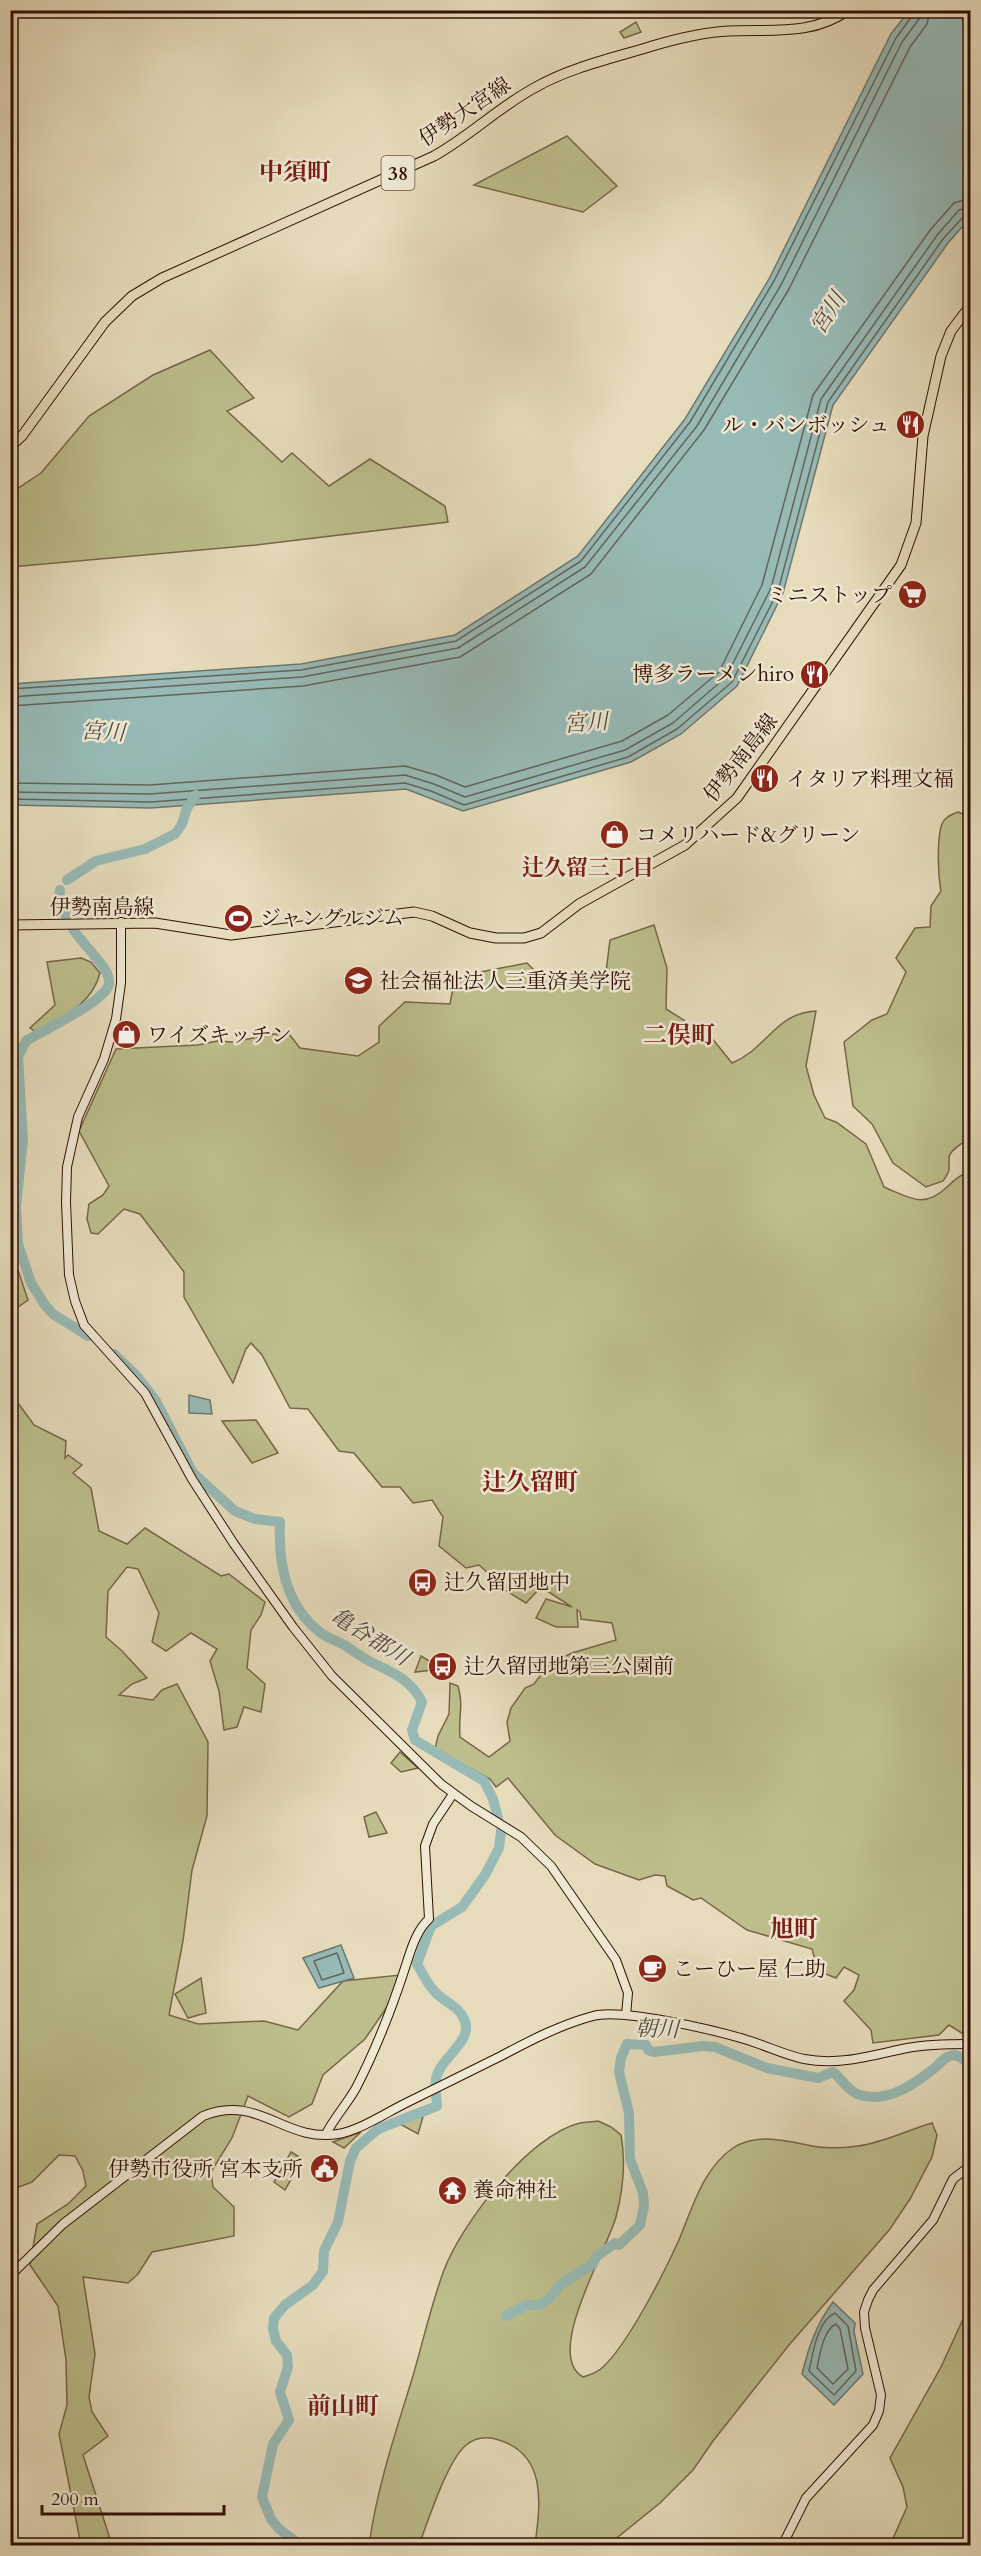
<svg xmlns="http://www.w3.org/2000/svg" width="981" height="2556" font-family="Cardo,'Noto Serif JP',serif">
  <rect width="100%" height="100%" fill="#e6dcbc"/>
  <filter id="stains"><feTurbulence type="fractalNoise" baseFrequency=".00333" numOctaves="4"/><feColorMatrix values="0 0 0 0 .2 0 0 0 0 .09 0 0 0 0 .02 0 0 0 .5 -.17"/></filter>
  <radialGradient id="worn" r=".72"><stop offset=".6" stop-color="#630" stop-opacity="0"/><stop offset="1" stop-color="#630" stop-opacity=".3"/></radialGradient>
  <g fill="#bdbe8c" stroke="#766648" stroke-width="1.5">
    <path d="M 636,22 L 641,32 L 624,38 L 620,32 Z"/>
    <path d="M 567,136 L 617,186 L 583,212 L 474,185 Z"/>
    <path d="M 210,350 L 254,398 L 227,411 L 282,462 L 292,453 L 329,486 L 370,459 L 445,506 L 448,522 L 256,545 L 11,567 L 11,493 L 41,473 L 89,416 L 153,375 Z"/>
    <path d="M 958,812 L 963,814 L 970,865 L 970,1138 C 964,1142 949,1150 949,1158 C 949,1171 951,1169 943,1181 L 926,1187 L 893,1163 L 872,1124 L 853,1106 L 844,1042 L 872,1020 L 887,1014 L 906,972 L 896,958 L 915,928 L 930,927 L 931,906 L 941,891 C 938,874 937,843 941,827 C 943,818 950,815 958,812 Z"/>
    <path d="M 654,925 L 667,968 L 666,1009 L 711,1037 L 732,1063 C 767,1049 775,1013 816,1011 L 806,1066 L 814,1095 L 825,1118 L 836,1122 L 866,1144 L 884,1187 C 910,1198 924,1209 947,1187 C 954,1180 962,1174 970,1171 L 970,2034 L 968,2037 L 949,2025 L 939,2035 L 873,2043 L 871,2030 L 844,2001 L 854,1990 L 859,1975 L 844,1967 L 836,1978 L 818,1971 L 812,1949 L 747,1930 L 701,1898 L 693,1900 L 667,1886 L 665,1876 L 655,1875 L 639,1880 L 595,1864 L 555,1835 L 508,1778 L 496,1787 L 490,1779 L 435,1749 L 438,1736 L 449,1714 L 450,1683 L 458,1686 C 464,1707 458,1716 460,1737 L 489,1757 L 510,1741 L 507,1722 L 511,1708 L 525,1688 L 534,1684 L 549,1664 L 572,1653 L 616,1640 L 612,1623 L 581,1619 L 580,1612 L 577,1610 L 578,1627 L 556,1627 L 536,1618 L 546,1599 L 572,1607 L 541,1587 L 526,1603 L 487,1579 L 489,1574 L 479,1565 L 466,1568 L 439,1546 L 443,1517 L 432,1500 L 413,1503 L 400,1487 L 382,1487 L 354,1453 L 339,1451 L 308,1409 L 290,1408 L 262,1355 L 251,1343 L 246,1349 L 233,1383 L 184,1297 L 184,1272 L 140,1214 L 124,1209 L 98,1234 L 91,1233 L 87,1219 L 89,1204 L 103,1195 L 109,1186 L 79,1131 L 116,1049 L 198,1045 L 217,1041 L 233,1042 L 273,1034 L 289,1034 L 300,1048 L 358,1056 L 379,1042 L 379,1026 L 405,1002 L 450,1004 L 455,977 L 527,963 L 546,982 L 553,986 L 591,981 L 606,972 L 610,940 Z"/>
    <path d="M 81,958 L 91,962 L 100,973 C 92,1005 62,1017 36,1032 L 30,1028 L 55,1005 L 47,962 Z"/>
    <path d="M 11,1187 L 14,1258 L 28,1300 L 11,1312 Z"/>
    <path d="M 10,1392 L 34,1425 L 66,1441 L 65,1458 L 68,1455 L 82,1465 L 73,1473 L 91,1488 L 99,1531 L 127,1544 L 145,1528 L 221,1576 L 229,1574 L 265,1602 L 261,1615 L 251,1630 L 247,1668 L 265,1684 L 261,1712 L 244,1707 L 237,1727 L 224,1730 L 219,1691 L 210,1661 L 217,1649 L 191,1633 L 166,1651 L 152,1642 L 159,1613 L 138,1569 L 127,1567 L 108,1591 L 106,1637 L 122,1651 L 147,1678 L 132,1684 L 119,1695 L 153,1700 L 162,1690 L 177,1684 L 208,1742 L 207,1816 L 192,1870 L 183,1941 L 169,2015 L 198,2024 L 264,2021 L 298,2030 L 343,1981 L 400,1975 L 389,2004 L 365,2039 L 323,2075 L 312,2104 L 289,2117 L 248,2096 L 232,2138 L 211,2172 L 213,2187 L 234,2207 L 234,2236 L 152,2252 L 138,2274 L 128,2283 L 83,2277 L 95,2354 L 89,2397 L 92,2412 L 108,2436 L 83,2455 L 112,2545 L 81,2545 L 59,2434 L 67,2405 L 66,2360 L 58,2306 L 30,2265 L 37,2224 L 68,2204 L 86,2186 L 83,2171 L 75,2156 L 59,2155 L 32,2182 L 11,2190 Z"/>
    <path d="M 256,1420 L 278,1453 L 252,1463 L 222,1421 Z"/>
    <path d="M 421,1656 L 442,1669 L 415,1672 Z"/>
    <path d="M 400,1752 L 418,1768 L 401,1772 L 391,1763 Z"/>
    <path d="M 376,1812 L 387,1833 L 369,1837 L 364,1817 Z"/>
    <path d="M 201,1978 L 206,2013 L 188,2018 L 175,1994 Z"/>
    <path d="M 426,2106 L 418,2134 L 400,2124 L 405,2114 Z"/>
    <path d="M 598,2121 L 611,2127 L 621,2135 C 626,2162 623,2190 616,2217 C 608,2248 543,2355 583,2377 C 590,2375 598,2372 603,2367 C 628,2344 664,2273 678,2242 C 692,2210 702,2169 733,2148 C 757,2132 787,2141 812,2146 C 827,2149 843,2148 858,2146 C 882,2143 908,2130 932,2123 L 937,2135 L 932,2157 L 910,2199 L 890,2229 L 789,2345 L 713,2441 L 693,2470 L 660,2503 L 608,2545 L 535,2545 C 540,2506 548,2455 499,2440 C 487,2436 475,2437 465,2446 C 447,2462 428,2521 419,2545 L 369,2545 C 377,2488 395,2434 412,2379 C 423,2342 431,2305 444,2270 C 462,2223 529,2135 580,2123 C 586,2122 593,2122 598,2121 Z"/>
    <path d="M 361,2132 L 344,2148 L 333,2142 Z"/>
    <path d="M 291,2152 L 303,2159 L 285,2190 L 274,2182 Z"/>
    <path d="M 970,2304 L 970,2545 L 890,2545 L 907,2507 L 903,2487 L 890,2458 L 941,2367 Z"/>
  </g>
  <g fill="#97bab6" stroke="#6e766e" stroke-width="1.5">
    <path d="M 909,11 L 970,11 L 970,218 L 948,243 L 833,405 L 783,593 L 737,686 L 681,734 L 631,762 L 463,811 L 406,789 L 151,808 L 11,805 L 11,684 L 301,664 L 455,635 L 578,556 L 685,419 L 769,279 L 891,34 Z"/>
    <path d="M 189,1395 L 210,1400 L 212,1414 L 189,1413 Z"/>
    <path d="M 341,1945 L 354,1978 L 319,1988 L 303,1958 Z"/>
    <path d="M 833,2302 L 855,2323 L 854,2332 L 863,2374 L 834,2405 L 802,2374 C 809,2346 816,2325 833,2302 Z"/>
  </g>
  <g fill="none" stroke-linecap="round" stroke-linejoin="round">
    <g stroke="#64645c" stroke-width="1.5">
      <path d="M 10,689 L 301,670 L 456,641 L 581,561 L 690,422 L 774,281 L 896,38 L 912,16 L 913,10"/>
      <path d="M 10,697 L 302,677 L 458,648 L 585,567 L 697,426 L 781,285 L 902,42 L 919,19 L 921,10"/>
      <path d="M 10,706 L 303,686 L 460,657 L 591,574 L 704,430 L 789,289 L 910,47 L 927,24 L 930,10"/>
      <path d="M 10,783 L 150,785 L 405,766 L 436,775 L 465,787 L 622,741 L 668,715 L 719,672 L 762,585 L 813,395 L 931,229 L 954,203 L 970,198"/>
      <path d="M 10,792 L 150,794 L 405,775 L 434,784 L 465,797 L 625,750 L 673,723 L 726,677 L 771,588 L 821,399 L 938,234 L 959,210 L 970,207"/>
      <path d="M 10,799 L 151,802 L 405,783 L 431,791 L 464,805 L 628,757 L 677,729 L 732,682 L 778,591 L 828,402 L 943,239 L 964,216 L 970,214"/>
      <path d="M 337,1953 L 344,1973 L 322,1980 L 314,1961 Z"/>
      <path d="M 835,2313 L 848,2326 L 856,2371 L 834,2395 L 809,2371 C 813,2353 817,2321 835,2313 Z"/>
      <path d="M 836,2324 L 840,2329 L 848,2369 L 833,2384 L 817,2368 C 820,2355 823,2330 836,2324 Z"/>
    </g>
    <g stroke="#97bab6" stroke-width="10">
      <path d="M 67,880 L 96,861 L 145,849 L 175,834 L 182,824 L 187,808 L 196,795"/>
      <path d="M 60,890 L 59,901 L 67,919"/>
      <path d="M 73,929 C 81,942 103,963 107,973 C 109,978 110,983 108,987 C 98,1005 45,1029 26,1041 L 18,1057 L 23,1139 L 16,1207 L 18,1244 L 31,1283 L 45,1305 L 53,1314 L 88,1336"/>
      <path d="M 114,1354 L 136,1375 L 156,1401 L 193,1473 L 235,1511 L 255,1519 L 280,1522 C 278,1563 286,1607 321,1633 C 329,1639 338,1641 346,1646 C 355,1652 363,1658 373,1663 C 394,1673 411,1680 422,1702 L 412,1730 L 415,1740 L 484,1781 L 493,1799 L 498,1818"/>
      <path d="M 506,2316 L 526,2305 L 539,2305 L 549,2299 L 561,2284 L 593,2264 L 596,2257 L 615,2243 L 619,2245 L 640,2225 L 644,2206 L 643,2193 L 630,2159 L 629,2113 L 619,2072 L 621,2058 L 627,2044 L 646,2045 L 648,2050 L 654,2052 L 703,2046 L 715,2047 L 767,2068 L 818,2078 L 833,2072 C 842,2079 846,2089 857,2094 C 884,2104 911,2087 932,2070 C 939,2065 945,2055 955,2055 C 960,2056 966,2061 970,2064"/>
      <path d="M 302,2546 L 279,2529 L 271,2519 L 262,2497 L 273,2444 L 289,2420 L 280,2392 L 288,2367 L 287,2355 L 276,2341 L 273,2329 L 274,2318 L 285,2305 L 313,2285 L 323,2271 L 324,2251 L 338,2222 L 350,2161 L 356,2148 L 378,2129 L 437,2106 C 437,2098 434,2087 436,2079 C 439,2058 475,2041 464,2019 C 459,2007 447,2003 437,1994 C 428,1986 423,1974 417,1964 L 431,1926 L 462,1907 L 485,1875 L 499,1848 L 501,1831"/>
    </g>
    <defs>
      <g id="secondary">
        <path d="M 121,922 L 121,983 L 116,1019 L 104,1059 L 78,1117 L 67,1167 L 66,1202 L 69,1275 L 75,1301 L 84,1325 L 145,1393 L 192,1479 L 234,1544 L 293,1627 L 332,1676 L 441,1784 L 471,1806 L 521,1837 L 551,1866 L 616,1960 L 628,1993 L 626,2015"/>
        <path d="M 326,2134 C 334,2118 347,2104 356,2088 C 375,2051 392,2008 405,1968 C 410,1953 416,1930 429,1919 L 425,1846 L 433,1824 L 453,1794"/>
        <path d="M 10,2276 L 63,2224 L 203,2116 C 258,2093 285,2143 338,2134 C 360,2130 384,2114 404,2104 C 437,2088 469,2072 501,2056 C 531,2040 560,2025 593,2016 C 621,2008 714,2030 744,2039 C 765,2045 784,2055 804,2059 C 840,2066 873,2055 907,2048 C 928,2044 949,2044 970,2044"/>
        <path d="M 782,2546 L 806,2498 L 873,2425 L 879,2411 L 881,2395 L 865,2328 L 864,2312 L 868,2300 L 873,2290 L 933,2220 L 953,2179 L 970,2166"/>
      </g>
      <g id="primary">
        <path d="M 10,447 L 22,436 L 105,322 L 132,296 L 162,278 L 434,156 C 470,136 500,106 536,87 C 571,67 614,58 652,46 C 676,39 704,32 729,31 C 770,29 813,36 848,10"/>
        <path d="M 10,925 L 155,923 L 231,935 L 414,912 L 432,916 L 470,933 L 496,938 L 524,938 L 541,933 L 579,904 L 685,845 L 737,798 L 901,565 L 916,523 L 923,436 L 941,356 L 951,331 L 970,306"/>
      </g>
    </defs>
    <use href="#secondary" stroke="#300f03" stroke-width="10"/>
    <use href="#primary" stroke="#300f03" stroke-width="11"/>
    <use href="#secondary" stroke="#efe8d3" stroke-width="8"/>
    <use href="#primary" stroke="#e6dcbc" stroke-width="9"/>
  </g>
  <defs>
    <symbol id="restaurant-disc" viewBox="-11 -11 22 22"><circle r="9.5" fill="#8f2418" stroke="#efe8d3"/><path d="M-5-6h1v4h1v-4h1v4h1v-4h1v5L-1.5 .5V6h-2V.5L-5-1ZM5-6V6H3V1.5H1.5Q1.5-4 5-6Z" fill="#fff"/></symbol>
    <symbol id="supermarket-disc" viewBox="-11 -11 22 22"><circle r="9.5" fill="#8f2418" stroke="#efe8d3"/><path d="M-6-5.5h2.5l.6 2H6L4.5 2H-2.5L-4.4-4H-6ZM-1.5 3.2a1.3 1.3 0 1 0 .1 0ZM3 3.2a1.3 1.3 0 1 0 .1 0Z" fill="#fff"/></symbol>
    <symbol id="shop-disc" viewBox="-11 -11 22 22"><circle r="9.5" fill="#8f2418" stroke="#efe8d3"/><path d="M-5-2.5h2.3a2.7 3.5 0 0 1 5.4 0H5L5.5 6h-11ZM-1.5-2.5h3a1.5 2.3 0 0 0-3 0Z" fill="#fff"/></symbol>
    <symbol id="stadium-disc" viewBox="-11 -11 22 22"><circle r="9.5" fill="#8f2418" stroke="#efe8d3"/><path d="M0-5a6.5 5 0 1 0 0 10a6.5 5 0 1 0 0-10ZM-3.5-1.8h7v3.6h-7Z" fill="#fff"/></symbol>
    <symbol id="school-disc" viewBox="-11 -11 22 22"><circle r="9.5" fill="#8f2418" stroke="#efe8d3"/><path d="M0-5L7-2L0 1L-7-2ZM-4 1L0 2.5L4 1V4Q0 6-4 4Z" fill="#fff"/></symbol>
    <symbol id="bus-disc" viewBox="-11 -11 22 22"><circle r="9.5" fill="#8f2418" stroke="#efe8d3"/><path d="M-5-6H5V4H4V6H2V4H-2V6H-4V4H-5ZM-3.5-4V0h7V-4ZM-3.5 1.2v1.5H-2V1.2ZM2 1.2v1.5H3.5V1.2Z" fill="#fff"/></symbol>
    <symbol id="cafe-disc" viewBox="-11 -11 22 22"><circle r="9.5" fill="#8f2418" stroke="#efe8d3"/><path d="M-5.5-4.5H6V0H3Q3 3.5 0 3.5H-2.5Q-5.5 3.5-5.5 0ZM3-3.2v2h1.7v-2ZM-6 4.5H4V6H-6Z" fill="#fff"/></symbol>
    <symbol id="civic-disc" viewBox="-11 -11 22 22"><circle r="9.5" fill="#8f2418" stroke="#efe8d3"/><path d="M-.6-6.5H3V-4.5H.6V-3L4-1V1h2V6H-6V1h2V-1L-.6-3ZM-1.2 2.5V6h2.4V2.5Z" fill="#fff"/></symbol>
    <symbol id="temple-disc" viewBox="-11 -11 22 22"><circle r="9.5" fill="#8f2418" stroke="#efe8d3"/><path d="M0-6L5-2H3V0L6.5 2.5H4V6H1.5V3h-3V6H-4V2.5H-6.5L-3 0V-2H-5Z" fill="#fff"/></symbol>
  </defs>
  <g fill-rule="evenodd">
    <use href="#restaurant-disc" x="894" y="408" width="33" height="33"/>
    <use href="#supermarket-disc" x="896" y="578" width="33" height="33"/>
    <use href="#restaurant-disc" x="798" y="658" width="33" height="33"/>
    <use href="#restaurant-disc" x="748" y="762" width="33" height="33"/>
    <use href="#shop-disc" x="598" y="818" width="33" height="33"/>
    <use href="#stadium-disc" x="222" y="902" width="33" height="33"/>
    <use href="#school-disc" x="342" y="964" width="33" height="33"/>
    <use href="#shop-disc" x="110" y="1018" width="33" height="33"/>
    <use href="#bus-disc" x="406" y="1566" width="33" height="33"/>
    <use href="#bus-disc" x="426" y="1650" width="33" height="33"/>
    <use href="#cafe-disc" x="636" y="1952" width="33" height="33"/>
    <use href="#civic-disc" x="308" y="2152" width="33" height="33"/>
    <use href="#temple-disc" x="436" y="2174" width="33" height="33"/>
  </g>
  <g text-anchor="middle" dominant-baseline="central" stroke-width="5" stroke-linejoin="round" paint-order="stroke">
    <rect fill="#efe8d3" stroke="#695041" stroke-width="1.5" x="381.5" y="156" width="33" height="34" rx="4.5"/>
    <g font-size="20" font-weight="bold" fill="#300f03">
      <text x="398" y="173">38</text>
    </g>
    <g font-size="21" fill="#300f03" stroke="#efe8d3">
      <text transform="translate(465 112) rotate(-34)">伊勢大宮線</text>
      <text transform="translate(741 758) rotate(-52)">伊勢南島線</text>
      <text x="102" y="907">伊勢南島線</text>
    </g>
    <g font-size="21" fill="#300f03" stroke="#efe8d3" text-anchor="start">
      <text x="890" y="425" text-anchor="end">ル・バンボッシュ</text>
      <text x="892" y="595" text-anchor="end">ミニストップ</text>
      <text x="794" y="674" text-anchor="end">博多ラーメンhiro</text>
      <text x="786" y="779">イタリア料理文福</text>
      <text x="636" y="835">コメリハード&amp;グリーン</text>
      <text x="260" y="918">ジャングルジム</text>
      <text x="379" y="981">社会福祉法人三重済美学院</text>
      <text x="147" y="1035">ワイズキッチン</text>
      <text x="444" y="1582">辻久留団地中</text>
      <text x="464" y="1666">辻久留団地第三公園前</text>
      <text x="673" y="1969">こーひー屋 仁助</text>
      <text x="303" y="2169" text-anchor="end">伊勢市役所 宮本支所</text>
      <text x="473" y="2190">養命神社</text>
    </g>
    <g font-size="22" font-style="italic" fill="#544b42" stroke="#efe8d3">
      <text transform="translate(828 313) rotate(-58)">宮川</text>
      <text transform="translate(586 723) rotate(-4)">宮川</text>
      <text transform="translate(103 732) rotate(3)">宮川</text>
      <text transform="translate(370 1637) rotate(32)">亀谷郡川</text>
      <text transform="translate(657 2029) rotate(2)">朝川</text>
    </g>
    <g font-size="22" font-weight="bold" fill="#7a1f14" stroke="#efe8d3">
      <text x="588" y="868">辻久留三丁目</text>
    </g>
    <g font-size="24" font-weight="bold" fill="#7a1f14" stroke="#efe8d3">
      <text x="295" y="172">中須町</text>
      <text x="679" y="1035">二俣町</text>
      <text x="530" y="1482">辻久留町</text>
      <text x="794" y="1929">旭町</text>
      <text x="343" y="2406">前山町</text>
    </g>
  </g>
  <rect width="981" height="2556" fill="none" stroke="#e6dcbc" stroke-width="36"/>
  <rect x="12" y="12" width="957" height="2532" fill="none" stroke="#300f03" stroke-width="3"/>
  <rect x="18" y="18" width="945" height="2520" fill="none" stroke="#300f03" stroke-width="1.5"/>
  <path d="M42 2505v9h182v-9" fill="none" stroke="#300f03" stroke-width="3"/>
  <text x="51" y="2505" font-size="18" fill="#300f03" stroke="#efe8d3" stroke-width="4.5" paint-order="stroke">200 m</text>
  <rect width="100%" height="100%" filter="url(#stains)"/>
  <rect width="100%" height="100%" fill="url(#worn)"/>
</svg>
